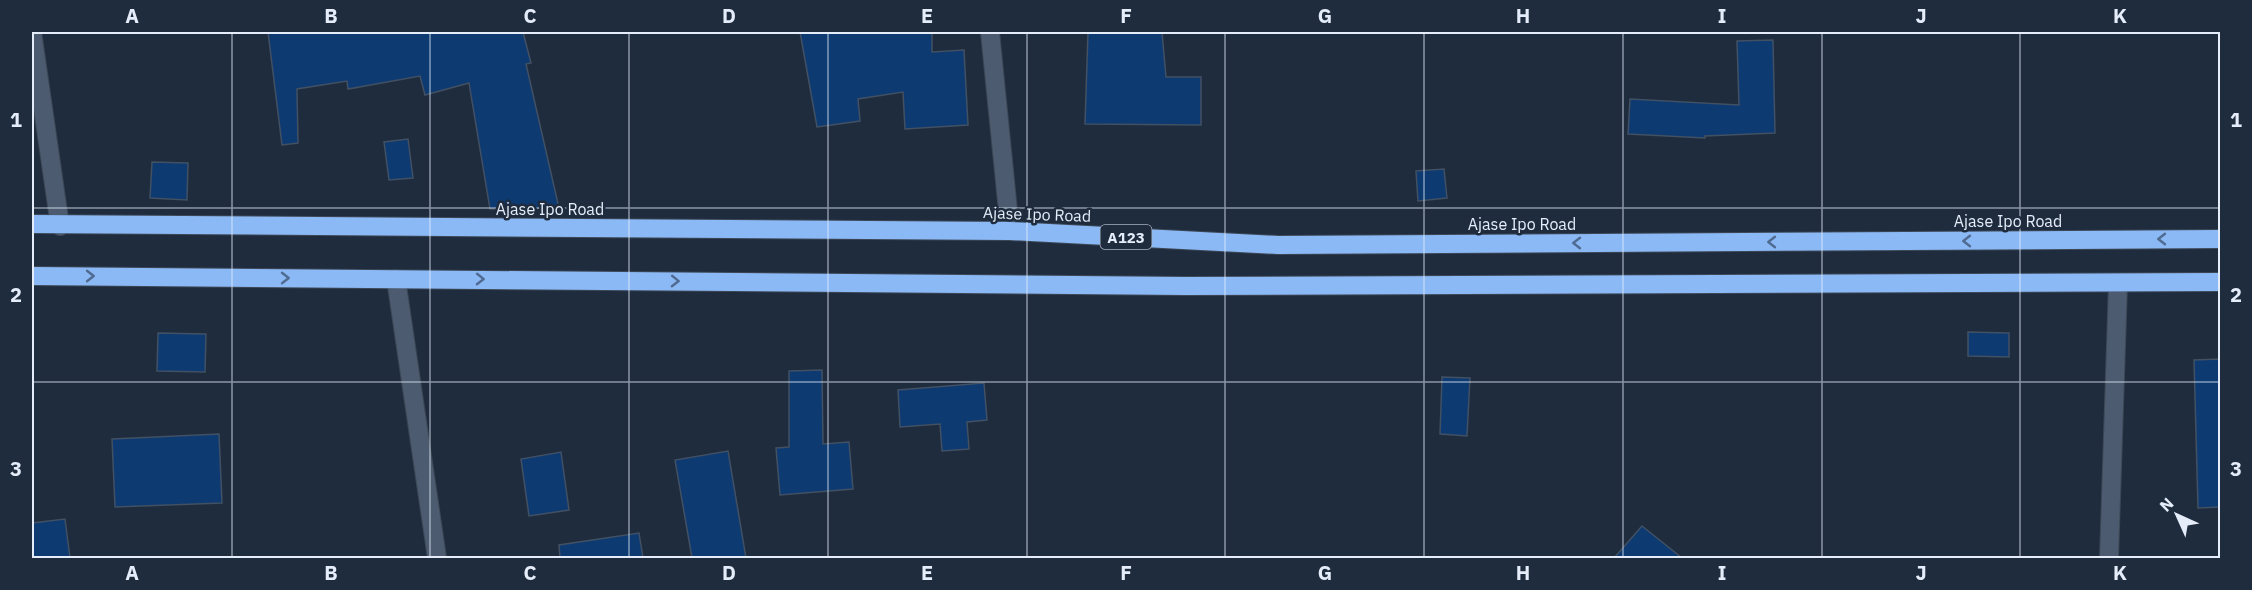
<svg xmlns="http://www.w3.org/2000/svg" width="2252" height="590" font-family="'IBM Plex Sans',sans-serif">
  <rect width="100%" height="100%" fill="#1f2c3e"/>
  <g fill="#0e3a72" stroke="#415063" stroke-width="1.5">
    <path d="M 268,32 L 523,32 L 531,63 L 526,64 L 559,208 L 490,209 L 469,83 L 425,95 L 420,76 L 348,89 L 347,81 L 297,89 L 298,143 L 282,145 Z"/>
    <path d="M 800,32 L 932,32 L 932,52 L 964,50 L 968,125 L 905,129 L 903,92 L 858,99 L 860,121 L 817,127 Z"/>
    <path d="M 1088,32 L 1162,32 L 1166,77 L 1201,77 L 1201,125 L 1085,124 Z"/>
    <path d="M 1773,40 L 1775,133 L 1705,136 L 1705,138 L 1628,134 L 1630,99 L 1739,105 L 1737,41 Z"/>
    <path d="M 408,139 L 413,178 L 389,180 L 384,142 Z"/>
    <path d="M 152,162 L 188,163 L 187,200 L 150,198 Z"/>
    <path d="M 1444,169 L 1447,198 L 1418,201 L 1416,171 Z"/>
    <path d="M 1968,332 L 2009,333 L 2009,357 L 1968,356 Z"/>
    <path d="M 158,333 L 206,334 L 205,372 L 157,371 Z"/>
    <path d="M 2220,359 L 2220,507 L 2198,508 L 2194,360 Z"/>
    <path d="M 822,370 L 823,444 L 849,442 L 853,489 L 780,495 L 776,448 L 789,447 L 789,371 Z"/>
    <path d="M 1442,377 L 1470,378 L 1467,436 L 1440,434 Z"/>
    <path d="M 984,383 L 987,420 L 967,422 L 969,449 L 942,451 L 940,424 L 900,427 L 898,390 Z"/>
    <path d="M 219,434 L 222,503 L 115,507 L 112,439 Z"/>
    <path d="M 728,451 L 746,558 L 692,558 L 675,460 Z"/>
    <path d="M 561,452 L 569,510 L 529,516 L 521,459 Z"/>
    <path d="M 65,519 L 70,558 L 32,558 L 32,523 Z"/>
    <path d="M 1642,526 L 1682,558 L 1614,558 Z"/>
    <path d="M 639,533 L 643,558 L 560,558 L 559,545 Z"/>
  </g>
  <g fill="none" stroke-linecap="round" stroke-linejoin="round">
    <defs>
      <g id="street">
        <path d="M 32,32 L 60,226"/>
        <path d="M 990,32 L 1010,231"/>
        <path d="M 396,279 L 437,558"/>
        <path d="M 2109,558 L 2118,284"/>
      </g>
      <g id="highway">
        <path d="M 32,224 L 1010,231 L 1278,245 L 2220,239"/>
        <path d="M 32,276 L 1186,286 L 2220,282"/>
      </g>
    </defs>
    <use href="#street" stroke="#3d4857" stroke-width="20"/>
    <use href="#highway" stroke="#3d4857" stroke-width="20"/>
    <use href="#street" stroke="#4c5b6f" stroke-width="18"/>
    <use href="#highway" stroke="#8bb9f6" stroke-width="18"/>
  </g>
  <defs><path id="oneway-chevron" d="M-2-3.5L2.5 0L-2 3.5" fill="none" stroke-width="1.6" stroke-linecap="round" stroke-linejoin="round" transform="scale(1.5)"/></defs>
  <g stroke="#506b91">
    <use href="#oneway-chevron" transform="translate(2162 239) rotate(180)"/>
    <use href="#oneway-chevron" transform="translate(1967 241) rotate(180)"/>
    <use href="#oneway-chevron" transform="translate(1772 242) rotate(180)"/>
    <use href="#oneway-chevron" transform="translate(1577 243) rotate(180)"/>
    <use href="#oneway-chevron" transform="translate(90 276)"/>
    <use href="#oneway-chevron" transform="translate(285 278)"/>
    <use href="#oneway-chevron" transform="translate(480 279) rotate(1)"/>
    <use href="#oneway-chevron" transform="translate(675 281) rotate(1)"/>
  </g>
  <path fill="none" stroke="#e4edf9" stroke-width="1.5" stroke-opacity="0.55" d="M 232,32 L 232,558M 430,32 L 430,558M 629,32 L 629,558M 828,32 L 828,558M 1027,32 L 1027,558M 1225,32 L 1225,558M 1424,32 L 1424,558M 1623,32 L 1623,558M 1822,32 L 1822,558M 2020,32 L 2020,558M 32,208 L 2220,208M 32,382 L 2220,382"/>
  <g text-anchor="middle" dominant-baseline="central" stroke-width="5" stroke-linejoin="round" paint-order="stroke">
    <rect fill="#1f2c3e" stroke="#a9b3c1" stroke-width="1.5" x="1100.5" y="225" width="51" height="24" rx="4.5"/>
    <g font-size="15" font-weight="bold" fill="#e4edf9">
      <text x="1126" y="237">A123</text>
    </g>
    <g font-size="16" fill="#e4edf9" stroke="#1f2c3e">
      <text x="550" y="209">Ajase Ipo Road</text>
      <text transform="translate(1037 214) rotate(2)">Ajase Ipo Road</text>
      <text x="2008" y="221">Ajase Ipo Road</text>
      <text x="1522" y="224">Ajase Ipo Road</text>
    </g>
  </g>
  <rect width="2252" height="590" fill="none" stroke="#1f2c3e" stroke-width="66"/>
  <g transform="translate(2177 515) rotate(315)" stroke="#1f2c3e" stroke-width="4.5" paint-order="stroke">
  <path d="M0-4.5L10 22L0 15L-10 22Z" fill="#e4edf9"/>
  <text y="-9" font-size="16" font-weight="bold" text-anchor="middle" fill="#e4edf9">N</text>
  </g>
  <rect x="33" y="33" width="2186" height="524" fill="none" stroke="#e4edf9" stroke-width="2"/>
  <g font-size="20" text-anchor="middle" font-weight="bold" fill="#e4edf9">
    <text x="132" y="23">A</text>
    <text x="331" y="23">B</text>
    <text x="530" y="23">C</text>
    <text x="729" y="23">D</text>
    <text x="927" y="23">E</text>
    <text x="1126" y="23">F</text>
    <text x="1325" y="23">G</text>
    <text x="1523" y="23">H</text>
    <text x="1722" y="23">I</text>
    <text x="1921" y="23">J</text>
    <text x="2120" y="23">K</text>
    <text x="16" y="127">1</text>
    <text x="2236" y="127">1</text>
    <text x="16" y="302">2</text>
    <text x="2236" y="302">2</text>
    <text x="16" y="476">3</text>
    <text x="2236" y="476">3</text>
    <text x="132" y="580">A</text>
    <text x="331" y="580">B</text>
    <text x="530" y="580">C</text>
    <text x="729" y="580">D</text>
    <text x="927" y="580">E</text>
    <text x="1126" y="580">F</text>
    <text x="1325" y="580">G</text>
    <text x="1523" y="580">H</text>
    <text x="1722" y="580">I</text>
    <text x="1921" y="580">J</text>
    <text x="2120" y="580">K</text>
  </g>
</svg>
